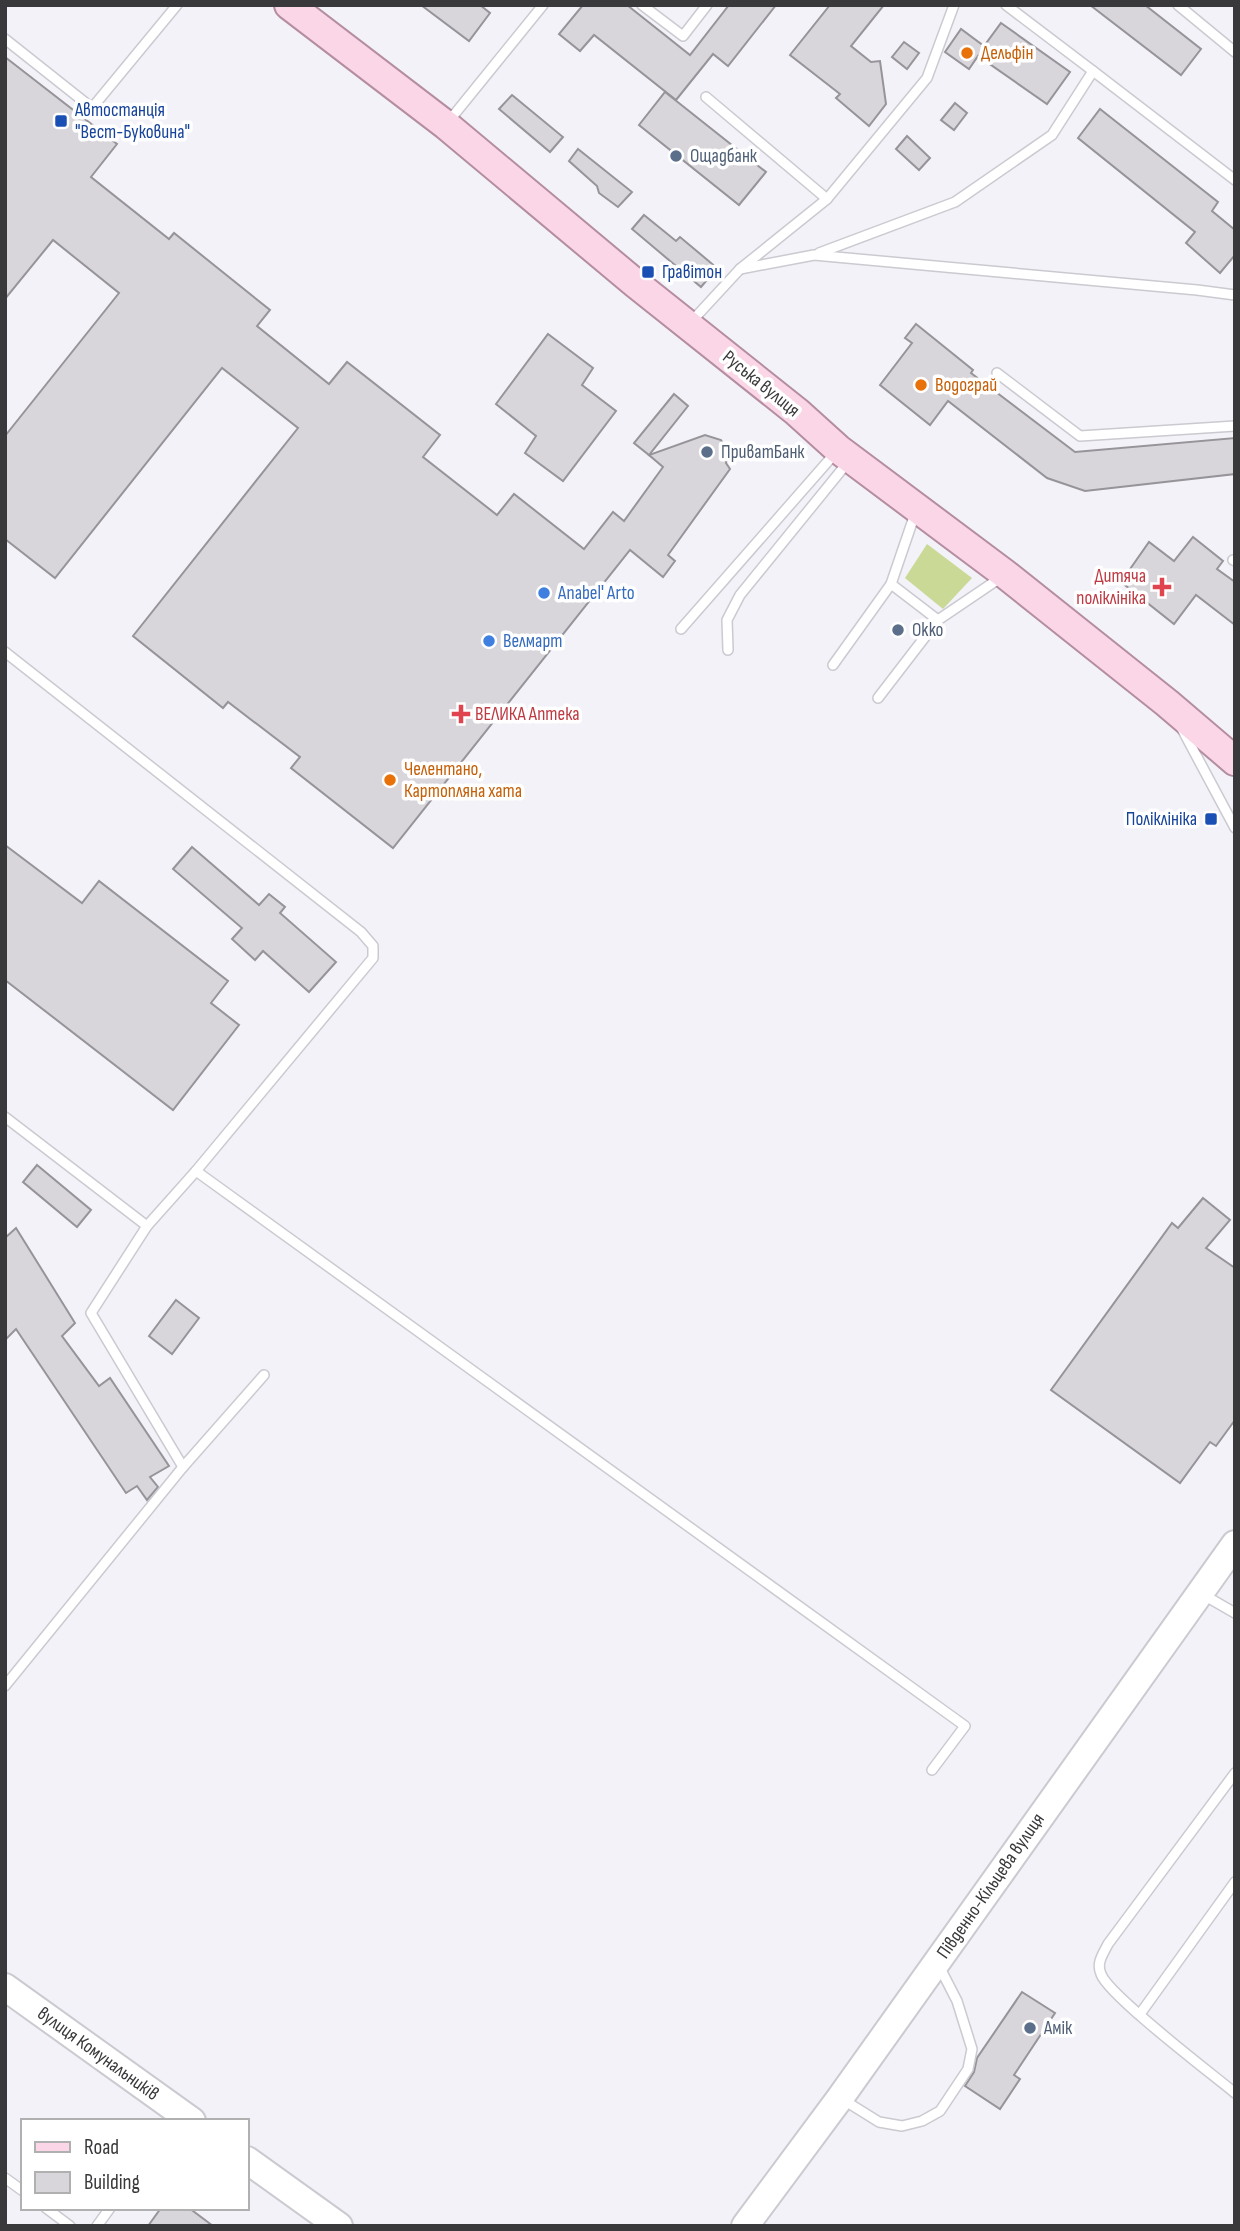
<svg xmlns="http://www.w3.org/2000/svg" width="1240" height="2231" font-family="'Sofia Sans Condensed',sans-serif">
  <rect width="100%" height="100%" fill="#f2f2f8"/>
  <path fill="#cbd996" d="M 927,544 L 972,578 L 943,609 L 905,578 Z"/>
  <g fill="#d9d6db" stroke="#979499" stroke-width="2">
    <path d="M 421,5 L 480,5 L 490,13 L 469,41 Z"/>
    <path d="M 583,5 L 627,5 L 690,55 L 729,5 L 776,5 L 728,66 L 713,54 L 676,100 L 594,35 L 580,51 L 559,34 Z"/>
    <path d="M 830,5 L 884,5 L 851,46 L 871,62 L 880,61 L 886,104 L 869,126 L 836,98 L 840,94 L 790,55 Z"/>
    <path d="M 1090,5 L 1145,5 L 1201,49 L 1181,75 Z"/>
    <path d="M 1001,23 L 1070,72 L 1047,104 L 978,56 L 969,69 L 945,52 L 961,29 L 984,46 Z"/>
    <path d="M 904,42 L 919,53 L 907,69 L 892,57 Z"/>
    <path d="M 5,57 L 117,144 L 91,177 L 169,239 L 174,233 L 270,310 L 257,326 L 329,384 L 347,362 L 440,435 L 423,457 L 497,515 L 514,494 L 584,549 L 613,512 L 624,521 L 663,467 L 649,455 L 705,435 L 721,440 L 728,452 L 726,463 L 730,469 L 668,555 L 675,561 L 663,577 L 630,550 L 393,848 L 291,768 L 300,757 L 228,702 L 223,708 L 133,636 L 298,428 L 222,368 L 55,578 L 5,539 L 5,436 L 119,293 L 53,240 L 5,299 Z"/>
    <path d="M 665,92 L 766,172 L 739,205 L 639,125 Z"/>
    <path d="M 512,95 L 563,137 L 550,152 L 499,109 Z"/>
    <path d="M 955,103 L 967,113 L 954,130 L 941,120 Z"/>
    <path d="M 1100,109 L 1218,202 L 1212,211 L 1235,230 L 1235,255 L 1220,273 L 1186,243 L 1195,232 L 1078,138 Z"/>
    <path d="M 907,136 L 930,158 L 919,170 L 896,149 Z"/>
    <path d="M 578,149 L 632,192 L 618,207 L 599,193 L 597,186 L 569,161 Z"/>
    <path d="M 644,215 L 676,241 L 680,237 L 717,268 L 701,287 L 632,229 Z"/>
    <path d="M 916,324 L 973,370 L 971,373 L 1075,452 L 1235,438 L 1235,474 L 1085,491 L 1047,478 L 948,401 L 930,425 L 880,385 L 912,343 L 905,338 Z"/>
    <path d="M 548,334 L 593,368 L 582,385 L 616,411 L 563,481 L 525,453 L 536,436 L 496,404 Z"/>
    <path d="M 674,394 L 688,406 L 649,455 L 634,443 Z"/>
    <path d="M 1193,537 L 1223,561 L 1217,569 L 1235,582 L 1235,625 L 1196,595 L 1174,624 L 1121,582 L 1149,542 L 1174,561 Z"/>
    <path d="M 5,845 L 82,903 L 99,881 L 228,981 L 211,1003 L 239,1025 L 173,1110 L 5,980 Z"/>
    <path d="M 192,847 L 259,905 L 269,894 L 285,907 L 280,913 L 336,962 L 309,992 L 263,951 L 255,960 L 232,939 L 242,928 L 173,869 Z"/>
    <path d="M 37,1165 L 91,1210 L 77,1227 L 23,1182 Z"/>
    <path d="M 1203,1198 L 1230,1220 L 1206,1248 L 1235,1268 L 1235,1420 L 1216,1446 L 1210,1442 L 1180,1483 L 1051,1390 L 1172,1223 L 1178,1228 Z"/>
    <path d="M 16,1228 L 75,1323 L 62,1336 L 99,1386 L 110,1378 L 169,1466 L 150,1477 L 158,1487 L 147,1500 L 137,1486 L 126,1493 L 16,1329 L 5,1340 L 5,1238 Z"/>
    <path d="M 176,1300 L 199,1318 L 172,1354 L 149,1336 Z"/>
    <path d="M 1022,1992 L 1055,2013 L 1014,2075 L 1020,2079 L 1000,2109 L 965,2086 L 974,2072 L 977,2058 Z"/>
    <path d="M 161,2208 L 189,2208 L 213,2226 L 148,2226 Z"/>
  </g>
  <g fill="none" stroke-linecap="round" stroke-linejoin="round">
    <defs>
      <g id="lane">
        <path d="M 642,5 L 683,36 L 707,5"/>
        <path d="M 1178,5 L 1235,52"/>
        <path d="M 5,39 L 92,108 L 177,5"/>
        <path d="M 1093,71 L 1235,180"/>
        <path d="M 706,97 L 827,199"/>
        <path d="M 449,121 L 543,5"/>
        <path d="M 819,253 L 955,202 L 1052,135 L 1093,71 L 1006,5"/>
        <path d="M 740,269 L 814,255 L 1197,290 L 1235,295"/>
        <path d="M 691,322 L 740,269 L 827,199 L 927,78 L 954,5"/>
        <path d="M 997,373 L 1080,436 L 1235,426"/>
        <path d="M 1233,560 L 1235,561"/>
        <path d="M 891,584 L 938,620"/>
        <path d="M 681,629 L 837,451"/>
        <path d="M 728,650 L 727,620 L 740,595 L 848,462"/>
        <path d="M 5,652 L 361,932 L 373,946 L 373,958 L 196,1171"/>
        <path d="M 833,665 L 891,584 L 916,511"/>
        <path d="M 878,698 L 938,620 L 1003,576"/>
        <path d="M 1182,729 L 1235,828"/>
        <path d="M 5,1117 L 147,1226 L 196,1171 L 965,1726 L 932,1770"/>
        <path d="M 147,1226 L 91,1313 L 183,1467"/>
        <path d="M 1202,1594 L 1235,1613"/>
        <path d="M 5,1686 L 183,1467 L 264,1375"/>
        <path d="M 1235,1773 L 1108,1944 C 1103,1954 1096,1963 1101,1974 C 1108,1995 1212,2074 1235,2093"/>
        <path d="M 1140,2014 L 1235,1882"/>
        <path d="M 842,2099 L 879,2122 L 902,2126 L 922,2121 L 940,2111 L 968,2069 L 972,2049 L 957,2001 L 939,1966"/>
        <path d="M 5,2178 L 23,2191"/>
        <path d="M 46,2208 L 70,2226"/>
        <path d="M 97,2226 L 110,2208"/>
      </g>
      <g id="secondary">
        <path d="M 5,1987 L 192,2121"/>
        <path d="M 247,2160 L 339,2226"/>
        <path d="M 745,2226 L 840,2098 L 1235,1544"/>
      </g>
      <path id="primary" d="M 289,5 L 446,125 L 635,283 L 797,412 L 838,449 L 1005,574 L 1167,703 L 1235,761"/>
    </defs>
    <use href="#lane" stroke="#cacad0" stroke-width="12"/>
    <use href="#secondary" stroke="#cacad0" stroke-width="30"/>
    <use href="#primary" stroke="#b48da0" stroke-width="32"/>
    <use href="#lane" stroke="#fff" stroke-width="9"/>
    <use href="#secondary" stroke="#fff" stroke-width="26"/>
    <use href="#primary" stroke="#fad6e6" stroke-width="28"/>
  </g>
  <g fill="#e8710a" stroke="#fff" stroke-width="2.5">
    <circle cx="967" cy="53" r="7"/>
    <circle cx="921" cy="385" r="7"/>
    <circle cx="390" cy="780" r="7"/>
  </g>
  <g fill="#1a4fb4" stroke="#fff" stroke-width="2.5">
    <rect x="54" y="114" width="14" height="14" rx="3.5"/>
    <rect x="641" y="265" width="14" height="14" rx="3.5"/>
    <rect x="1204" y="812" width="14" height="14" rx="3.5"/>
  </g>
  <g fill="#5c6f8a" stroke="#fff" stroke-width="2.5">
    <circle cx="676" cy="156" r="7"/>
    <circle cx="707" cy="452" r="7"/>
    <circle cx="898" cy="630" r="7"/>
    <circle cx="1030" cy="2028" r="7"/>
  </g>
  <g fill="#e0444e" stroke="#fff" stroke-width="2.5">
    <path d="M1158.5 576.5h7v7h7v7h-7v7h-7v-7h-7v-7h7z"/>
    <path d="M457.5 703.5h7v7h7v7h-7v7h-7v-7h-7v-7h7z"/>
  </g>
  <g fill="#3f7fe0" stroke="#fff" stroke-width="2.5">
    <circle cx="544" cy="593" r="7"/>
    <circle cx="489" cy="641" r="7"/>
  </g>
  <g text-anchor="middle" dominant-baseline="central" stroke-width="7" stroke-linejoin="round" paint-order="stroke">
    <g font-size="19" fill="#c56008" stroke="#fff" text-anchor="start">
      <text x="981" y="53">Дельфін</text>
      <text x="935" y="385">Водограй</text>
      <text x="404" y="769">Челентано,<tspan x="404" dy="22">Картопляна хата</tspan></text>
    </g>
    <g font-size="19" fill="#164399" stroke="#fff" text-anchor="start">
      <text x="75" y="110">Автостанція<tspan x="75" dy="22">"Вест-Буковина"</tspan></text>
      <text x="662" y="272">Гравітон</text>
      <text x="1197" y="819" text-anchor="end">Поліклініка</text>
    </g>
    <g font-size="19" fill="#4e5e75" stroke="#fff" text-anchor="start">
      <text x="690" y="156">Ощадбанк</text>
      <text x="721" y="452">ПриватБанк</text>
      <text x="912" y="630">Okko</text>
      <text x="1044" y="2028">Амік</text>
    </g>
    <g font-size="19" fill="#39393b" stroke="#fff">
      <text transform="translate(761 384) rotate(39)">Руська вулиця</text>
      <text transform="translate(991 1886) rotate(-55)">Південно-Кільцева вулиця</text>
      <text transform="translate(98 2054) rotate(36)">вулиця Комунальників</text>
    </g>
    <g font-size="19" fill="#be3a42" stroke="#fff" text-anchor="end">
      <text x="1146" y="576">Дитяча<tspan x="1146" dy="22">поліклініка</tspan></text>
      <text x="475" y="714" text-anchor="start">ВЕЛИКА Аптека</text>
    </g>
    <g font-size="19" fill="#366cbe" stroke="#fff" text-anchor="start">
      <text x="558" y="593">Anabel' Arto</text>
      <text x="503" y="641">Велмарт</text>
    </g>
  </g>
  <rect width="1240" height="2231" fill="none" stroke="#39393b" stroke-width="14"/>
  <rect x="21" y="2119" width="228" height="91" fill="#ffffff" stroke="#b0b0b1" stroke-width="2"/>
  <rect x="35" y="2142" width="35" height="10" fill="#fad6e6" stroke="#b0b0b1" stroke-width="2"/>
  <text x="84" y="2154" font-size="21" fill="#39393b">Road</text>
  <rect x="35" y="2172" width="35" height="21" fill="#d9d6db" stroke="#b0b0b1" stroke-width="2"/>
  <text x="84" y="2189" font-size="21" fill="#39393b">Building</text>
</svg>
